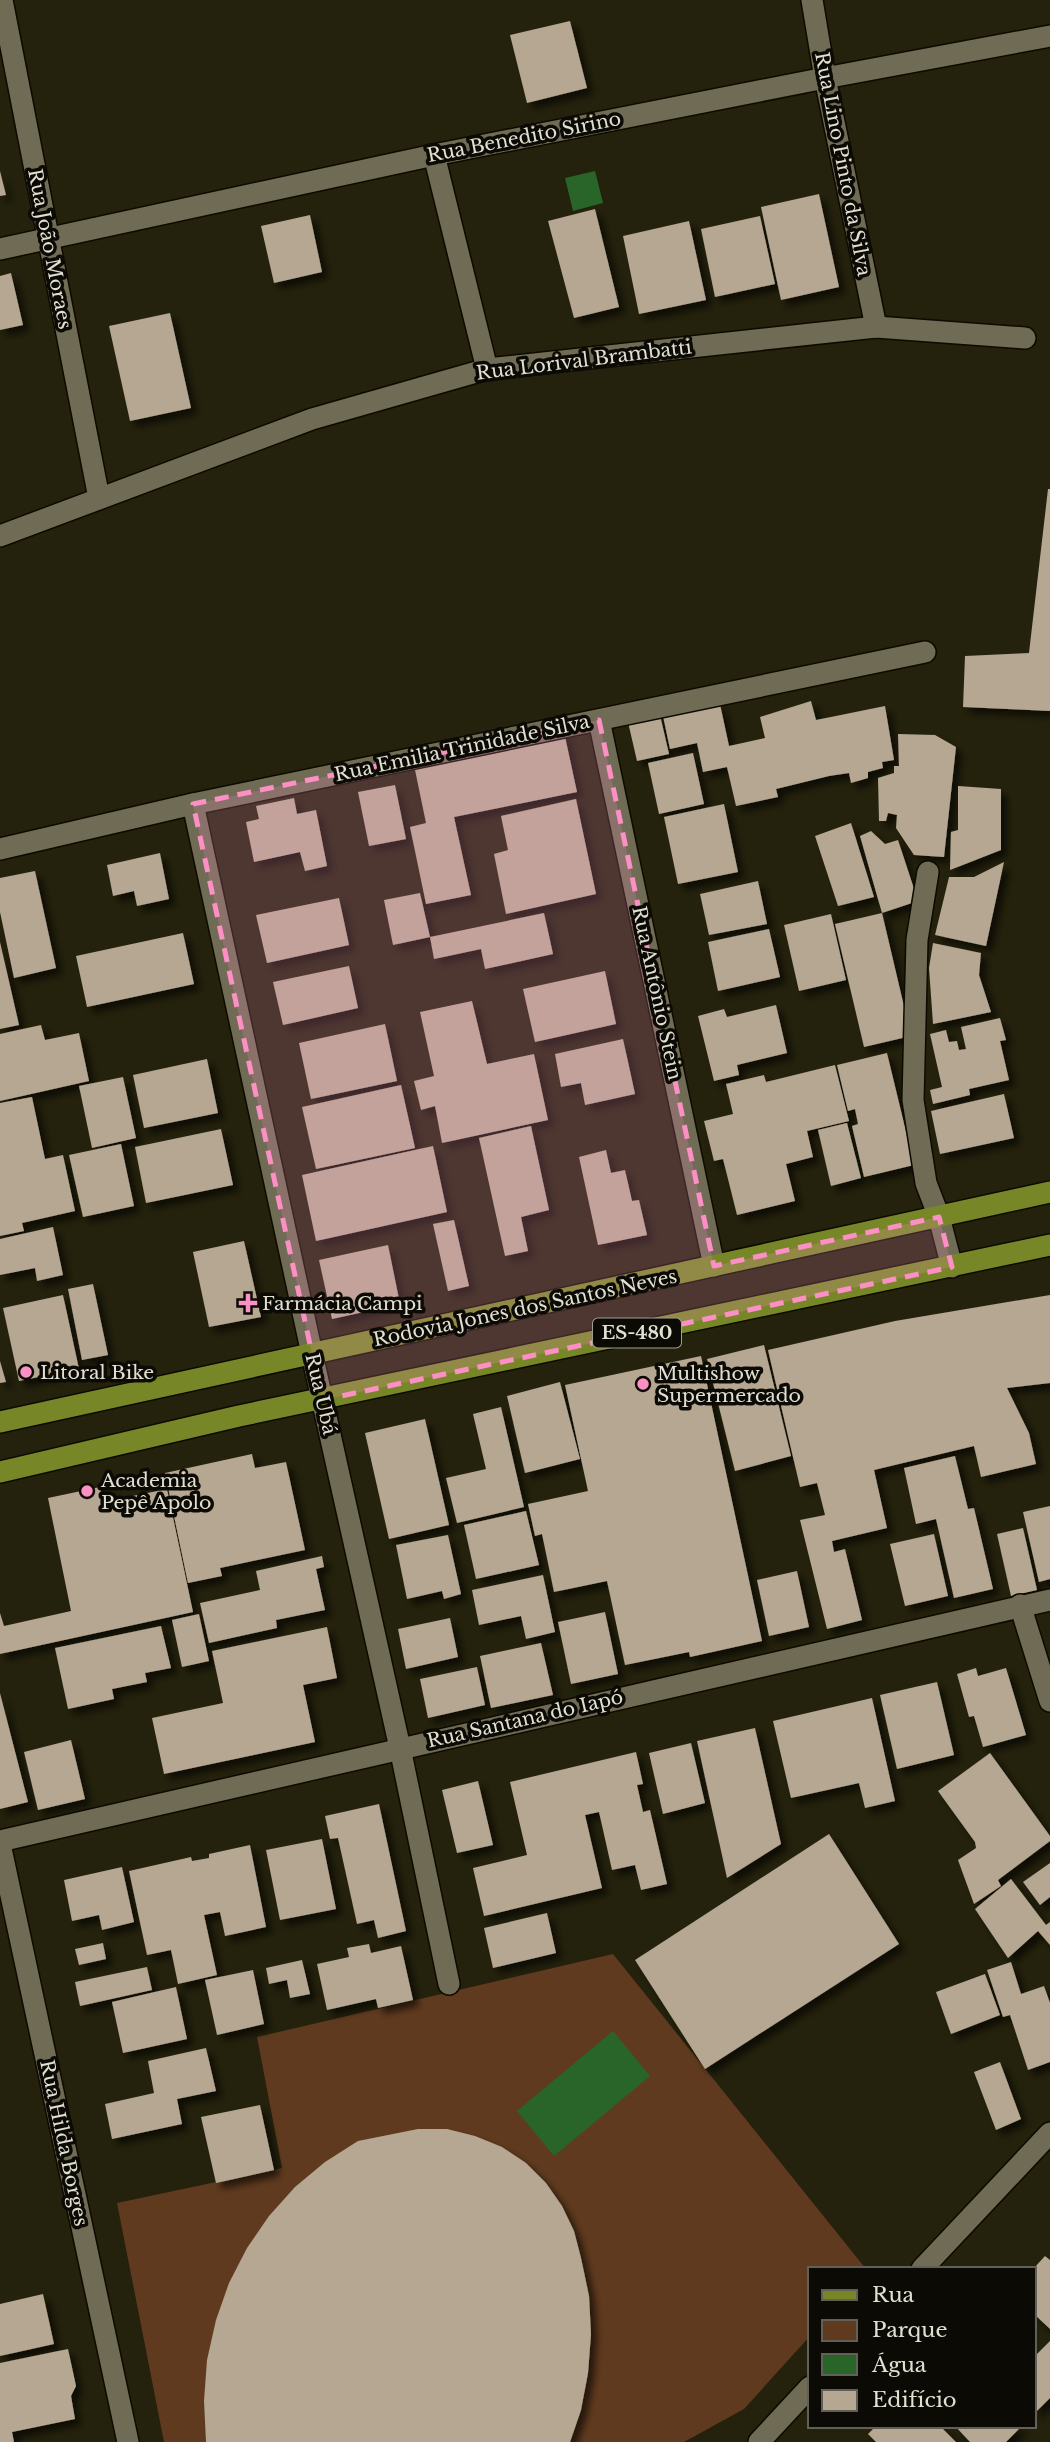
<svg xmlns="http://www.w3.org/2000/svg" width="1050" height="2442" font-family="'Libre Baskerville',serif">
  <defs>
    <filter id="shadow"><feDropShadow dx="6" dy="6" stdDeviation="3.5" flood-color="#0009"/></filter>
  </defs>
  <rect width="100%" height="100%" fill="#24210c"/>
  <path fill="#5f3a1e" d="M 613,1954 L 866,2269 L 810,2269 L 810,2336 L 744,2409 L 684,2442 L 164,2442 L 117,2203 L 282,2168 L 257,2037 Z"/>
  <g fill="#296529">
    <path d="M 595,171 L 603,203 L 573,211 L 565,178 Z"/>
    <path d="M 613,2031 L 650,2076 L 554,2156 L 517,2111 Z"/>
  </g>
  <g fill="#b5a791" filter="url(#shadow)">
    <path d="M 570,21 L 587,88 L 527,103 L 510,35 Z"/>
    <path d="M 0,171 L 6,195 L 0,196 Z"/>
    <path d="M 819,194 L 839,287 L 781,300 L 761,207 Z"/>
    <path d="M 595,209 L 619,307 L 574,318 L 548,221 Z"/>
    <path d="M 310,215 L 322,272 L 274,283 L 261,226 Z"/>
    <path d="M 760,216 L 775,284 L 715,297 L 701,229 Z"/>
    <path d="M 689,221 L 706,300 L 639,314 L 623,236 Z"/>
    <path d="M 11,273 L 23,325 L 0,330 L 0,276 Z"/>
    <path d="M 170,313 L 191,408 L 130,421 L 109,326 Z"/>
    <path d="M 1048,489 L 1050,489 L 1050,711 L 963,707 L 965,656 L 1029,653 Z"/>
    <path d="M 811,701 L 816,720 L 885,706 L 894,760 L 882,762 L 883,768 L 868,772 L 868,778 L 851,783 L 849,773 L 829,776 L 776,789 L 778,797 L 736,806 L 727,767 L 703,772 L 697,743 L 670,749 L 663,716 L 720,704 L 729,746 L 765,738 L 760,717 Z"/>
    <path d="M 660,715 L 669,754 L 637,761 L 628,722 Z"/>
    <path d="M 564,732 L 577,792 L 454,817 L 471,895 L 426,904 L 410,827 L 426,823 L 414,765 Z"/>
    <path d="M 898,734 L 935,735 L 956,747 L 944,857 L 914,855 L 896,828 L 897,815 L 888,813 L 886,821 L 879,821 L 878,778 L 894,773 L 894,766 L 899,766 Z"/>
    <path d="M 693,753 L 704,804 L 659,814 L 648,763 Z"/>
    <path d="M 395,785 L 406,839 L 369,846 L 358,792 Z"/>
    <path d="M 958,786 L 1001,789 L 1001,850 L 950,870 L 951,832 L 958,830 Z"/>
    <path d="M 294,798 L 297,814 L 316,810 L 327,866 L 305,871 L 300,852 L 254,862 L 246,822 L 259,819 L 256,806 Z"/>
    <path d="M 576,799 L 596,894 L 506,914 L 494,854 L 508,850 L 501,816 Z"/>
    <path d="M 724,804 L 738,872 L 678,884 L 664,817 Z"/>
    <path d="M 851,823 L 874,897 L 838,906 L 815,836 Z"/>
    <path d="M 871,831 L 885,844 L 898,840 L 918,901 L 882,913 L 860,836 Z"/>
    <path d="M 160,853 L 169,899 L 137,906 L 134,891 L 113,896 L 107,865 Z"/>
    <path d="M 1004,862 L 986,946 L 935,935 L 949,877 L 974,877 Z"/>
    <path d="M 35,871 L 56,968 L 14,978 L 0,912 L 0,878 Z"/>
    <path d="M 758,881 L 767,924 L 709,935 L 700,894 Z"/>
    <path d="M 420,893 L 430,937 L 393,945 L 384,900 Z"/>
    <path d="M 339,898 L 349,945 L 267,963 L 256,915 Z"/>
    <path d="M 544,913 L 553,954 L 485,969 L 481,949 L 434,959 L 430,937 Z"/>
    <path d="M 882,913 L 911,1036 L 864,1047 L 835,924 Z"/>
    <path d="M 831,914 L 846,980 L 799,991 L 784,925 Z"/>
    <path d="M 769,929 L 780,977 L 718,991 L 708,942 Z"/>
    <path d="M 183,933 L 194,984 L 87,1007 L 76,956 Z"/>
    <path d="M 0,942 L 19,1025 L 0,1029 Z"/>
    <path d="M 933,943 L 981,953 L 979,975 L 991,1012 L 933,1024 L 929,968 Z"/>
    <path d="M 349,966 L 358,1008 L 283,1025 L 273,982 Z"/>
    <path d="M 605,971 L 616,1024 L 535,1042 L 523,989 Z"/>
    <path d="M 472,1001 L 487,1064 L 534,1054 L 548,1120 L 442,1143 L 435,1106 L 421,1110 L 414,1081 L 434,1076 L 420,1012 Z"/>
    <path d="M 776,1005 L 787,1053 L 737,1065 L 739,1075 L 714,1081 L 698,1016 L 724,1009 L 727,1017 Z"/>
    <path d="M 1000,1018 L 1006,1040 L 1000,1041 L 1009,1080 L 969,1089 L 970,1095 L 933,1104 L 930,1090 L 942,1087 L 930,1034 L 946,1030 L 949,1042 L 957,1041 L 959,1050 L 966,1049 L 961,1027 Z"/>
    <path d="M 385,1024 L 397,1081 L 311,1099 L 299,1043 Z"/>
    <path d="M 41,1025 L 45,1040 L 79,1033 L 89,1081 L 0,1101 L 0,1034 Z"/>
    <path d="M 623,1039 L 635,1094 L 585,1105 L 581,1083 L 561,1087 L 555,1054 Z"/>
    <path d="M 887,1053 L 914,1165 L 864,1177 L 852,1126 L 858,1124 L 855,1109 L 848,1111 L 837,1065 Z"/>
    <path d="M 207,1059 L 218,1113 L 144,1128 L 133,1075 Z"/>
    <path d="M 835,1065 L 849,1121 L 807,1131 L 813,1157 L 786,1164 L 795,1201 L 737,1215 L 723,1159 L 714,1161 L 704,1121 L 733,1114 L 726,1084 L 764,1075 L 766,1082 Z"/>
    <path d="M 123,1077 L 136,1138 L 92,1148 L 79,1086 Z"/>
    <path d="M 401,1085 L 415,1148 L 316,1169 L 302,1107 Z"/>
    <path d="M 1004,1094 L 1014,1138 L 940,1154 L 931,1111 Z"/>
    <path d="M 32,1097 L 45,1159 L 63,1155 L 75,1211 L 22,1223 L 24,1231 L 0,1236 L 0,1103 Z"/>
    <path d="M 847,1123 L 861,1178 L 831,1186 L 818,1130 Z"/>
    <path d="M 531,1126 L 549,1210 L 521,1217 L 528,1251 L 505,1256 L 479,1138 Z"/>
    <path d="M 221,1129 L 233,1185 L 146,1203 L 135,1147 Z"/>
    <path d="M 121,1144 L 134,1206 L 83,1217 L 69,1155 Z"/>
    <path d="M 433,1146 L 447,1212 L 316,1241 L 302,1175 Z"/>
    <path d="M 606,1150 L 611,1173 L 625,1170 L 632,1201 L 639,1200 L 647,1235 L 598,1245 L 579,1157 Z"/>
    <path d="M 454,1220 L 469,1286 L 448,1291 L 433,1224 Z"/>
    <path d="M 53,1227 L 63,1275 L 37,1281 L 35,1268 L 0,1275 L 0,1239 Z"/>
    <path d="M 244,1241 L 261,1317 L 209,1327 L 193,1252 Z"/>
    <path d="M 388,1245 L 400,1304 L 332,1319 L 319,1260 Z"/>
    <path d="M 93,1284 L 108,1355 L 82,1360 L 68,1289 Z"/>
    <path d="M 63,1295 L 79,1369 L 19,1381 L 3,1308 Z"/>
    <path d="M 1050,1295 L 1050,1383 L 1007,1388 L 1029,1433 L 1036,1464 L 981,1477 L 974,1446 L 874,1470 L 887,1528 L 832,1541 L 834,1552 L 845,1549 L 862,1620 L 827,1629 L 800,1520 L 825,1515 L 817,1483 L 800,1487 L 768,1350 L 895,1321 Z"/>
    <path d="M 764,1345 L 791,1456 L 735,1471 L 707,1359 Z"/>
    <path d="M 701,1356 L 762,1641 L 690,1657 L 689,1652 L 625,1665 L 607,1581 L 554,1592 L 542,1534 L 535,1536 L 528,1504 L 588,1491 L 565,1385 Z"/>
    <path d="M 0,1361 L 6,1382 L 0,1383 Z"/>
    <path d="M 560,1382 L 580,1459 L 525,1473 L 507,1396 Z"/>
    <path d="M 501,1407 L 524,1507 L 457,1523 L 446,1478 L 486,1469 L 473,1414 Z"/>
    <path d="M 425,1419 L 449,1525 L 389,1539 L 365,1433 Z"/>
    <path d="M 252,1454 L 255,1468 L 286,1462 L 305,1550 L 220,1568 L 222,1576 L 188,1583 L 165,1473 Z"/>
    <path d="M 955,1456 L 968,1509 L 974,1508 L 993,1589 L 954,1598 L 936,1519 L 916,1524 L 904,1468 Z"/>
    <path d="M 100,1487 L 103,1502 L 167,1489 L 193,1612 L 0,1654 L 0,1613 L 4,1626 L 71,1611 L 48,1498 Z"/>
    <path d="M 1050,1506 L 1050,1579 L 1039,1582 L 1023,1512 Z"/>
    <path d="M 526,1511 L 539,1565 L 476,1579 L 464,1525 Z"/>
    <path d="M 1023,1528 L 1037,1590 L 1011,1596 L 997,1534 Z"/>
    <path d="M 934,1534 L 948,1596 L 905,1606 L 890,1544 Z"/>
    <path d="M 448,1535 L 461,1594 L 444,1599 L 442,1591 L 407,1599 L 396,1545 Z"/>
    <path d="M 322,1556 L 324,1567 L 316,1569 L 325,1610 L 276,1620 L 277,1628 L 209,1643 L 200,1603 L 260,1590 L 256,1571 Z"/>
    <path d="M 797,1571 L 809,1627 L 769,1636 L 757,1580 Z"/>
    <path d="M 543,1575 L 555,1632 L 526,1639 L 521,1616 L 479,1625 L 472,1590 Z"/>
    <path d="M 605,1612 L 618,1674 L 571,1684 L 558,1622 Z"/>
    <path d="M 199,1614 L 209,1661 L 182,1667 L 172,1620 Z"/>
    <path d="M 450,1618 L 458,1657 L 406,1669 L 398,1629 Z"/>
    <path d="M 161,1626 L 171,1668 L 145,1673 L 147,1682 L 112,1689 L 114,1699 L 68,1709 L 55,1648 Z"/>
    <path d="M 327,1627 L 337,1678 L 303,1685 L 315,1742 L 164,1774 L 152,1718 L 223,1703 L 212,1651 Z"/>
    <path d="M 541,1643 L 553,1695 L 491,1708 L 480,1656 Z"/>
    <path d="M 477,1667 L 485,1705 L 428,1718 L 420,1679 Z"/>
    <path d="M 976,1668 L 978,1676 L 1006,1668 L 1026,1735 L 983,1747 L 974,1716 L 969,1717 L 957,1674 Z"/>
    <path d="M 937,1682 L 954,1755 L 897,1769 L 880,1695 Z"/>
    <path d="M 0,1693 L 28,1802 L 0,1809 Z"/>
    <path d="M 872,1698 L 895,1801 L 865,1808 L 859,1783 L 791,1798 L 773,1721 Z"/>
    <path d="M 755,1728 L 781,1844 L 727,1878 L 697,1741 Z"/>
    <path d="M 71,1740 L 85,1799 L 38,1810 L 24,1752 Z"/>
    <path d="M 691,1743 L 705,1803 L 663,1814 L 649,1753 Z"/>
    <path d="M 636,1752 L 643,1784 L 637,1785 L 643,1812 L 650,1810 L 667,1884 L 641,1890 L 635,1865 L 612,1870 L 599,1812 L 585,1815 L 602,1888 L 484,1916 L 473,1868 L 527,1855 L 510,1782 Z"/>
    <path d="M 990,1753 L 1050,1836 L 1050,1841 L 998,1880 L 1001,1886 L 974,1904 L 958,1860 L 976,1848 L 975,1842 L 938,1791 Z"/>
    <path d="M 478,1781 L 493,1845 L 457,1853 L 442,1790 Z"/>
    <path d="M 379,1804 L 406,1931 L 378,1938 L 374,1920 L 357,1924 L 338,1838 L 330,1839 L 325,1816 Z"/>
    <path d="M 829,1834 L 899,1944 L 705,2069 L 635,1960 Z"/>
    <path d="M 322,1839 L 336,1909 L 280,1920 L 266,1850 Z"/>
    <path d="M 250,1845 L 266,1927 L 225,1936 L 220,1912 L 204,1915 L 217,1975 L 178,1984 L 171,1950 L 147,1955 L 129,1871 L 191,1857 L 192,1861 L 209,1858 L 209,1854 Z"/>
    <path d="M 1050,1863 L 1050,1897 L 1040,1905 L 1023,1882 Z"/>
    <path d="M 122,1867 L 134,1922 L 102,1930 L 99,1915 L 72,1921 L 64,1880 Z"/>
    <path d="M 1011,1879 L 1046,1925 L 1050,1922 L 1050,1945 L 1038,1931 L 1008,1958 L 975,1909 Z"/>
    <path d="M 547,1913 L 556,1953 L 493,1968 L 484,1928 Z"/>
    <path d="M 103,1943 L 106,1959 L 79,1965 L 75,1949 Z"/>
    <path d="M 369,1944 L 371,1953 L 401,1946 L 413,2000 L 378,2008 L 376,1999 L 327,2010 L 317,1964 L 349,1957 L 347,1948 Z"/>
    <path d="M 302,1960 L 310,1994 L 290,1998 L 287,1980 L 269,1984 L 266,1968 Z"/>
    <path d="M 1011,1962 L 1021,1994 L 1044,1986 L 1050,2003 L 1050,2062 L 1028,2070 L 1010,2015 L 1003,2017 L 987,1970 Z"/>
    <path d="M 147,1967 L 152,1990 L 80,2006 L 75,1982 Z"/>
    <path d="M 253,1970 L 264,2024 L 217,2035 L 205,1980 Z"/>
    <path d="M 985,1974 L 1000,2015 L 951,2034 L 936,1992 Z"/>
    <path d="M 176,1987 L 187,2039 L 123,2053 L 112,2002 Z"/>
    <path d="M 206,2048 L 216,2091 L 177,2099 L 182,2124 L 112,2139 L 105,2104 L 154,2093 L 148,2061 Z"/>
    <path d="M 1000,2062 L 1021,2119 L 996,2130 L 974,2072 Z"/>
    <path d="M 260,2105 L 274,2170 L 216,2183 L 201,2117 Z"/>
    <path d="M 418,2129 L 447,2129 L 475,2136 L 502,2147 L 526,2163 L 546,2183 L 562,2206 L 574,2231 L 581,2258 L 589,2296 L 591,2334 L 588,2373 L 581,2410 L 570,2442 L 206,2442 L 204,2401 L 207,2360 L 216,2320 L 229,2283 L 247,2248 L 269,2216 L 295,2187 L 325,2162 L 358,2141 Z"/>
    <path d="M 1045,2256 L 1050,2260 L 1050,2329 L 1034,2314 L 1034,2268 Z"/>
    <path d="M 43,2294 L 54,2344 L 0,2356 L 0,2304 Z"/>
    <path d="M 1050,2341 L 1050,2398 L 1034,2414 L 1034,2357 Z"/>
    <path d="M 68,2349 L 76,2386 L 71,2396 L 75,2419 L 12,2432 L 14,2442 L 0,2442 L 0,2363 Z"/>
    <path d="M 876,2426 L 940,2426 L 956,2442 L 876,2442 L 868,2434 Z"/>
    <path d="M 955,2426 L 1022,2426 L 1006,2442 L 970,2442 Z"/>
  </g>
  <g fill="none" stroke-linecap="round" stroke-linejoin="round">
    <defs>
      <g id="street">
        <path d="M 2,0 L 99,498"/>
        <path d="M 812,0 L 825,78 L 876,327"/>
        <path d="M 434,155 L 487,369"/>
        <path d="M 0,249 L 434,155 L 825,78 L 1050,36"/>
        <path d="M 0,536 L 312,419 L 487,369 L 876,327 L 1025,338"/>
        <path d="M 599,720 L 714,1266"/>
        <path d="M 193,804 L 312,1354 L 400,1748 L 449,1984"/>
        <path d="M 0,849 L 193,804 L 925,652"/>
        <path d="M 928,872 L 917,940 L 913,1100 L 926,1183 L 939,1217 L 952,1267"/>
        <path d="M 1020,1605 L 1050,1701"/>
        <path d="M 0,1841 L 1050,1600"/>
        <path d="M 0,1844 L 128,2442"/>
        <path d="M 922,2269 L 1050,2133"/>
        <path d="M 759,2442 L 810,2387"/>
      </g>
      <g id="primary">
        <path d="M 0,1422 L 1050,1192"/>
        <path d="M 0,1472 L 239,1416 L 1050,1245"/>
      </g>
    </defs>
    <use href="#street" stroke="#0e0a00" stroke-width="24"/>
    <use href="#primary" stroke="#0e0a00" stroke-width="24"/>
    <use href="#street" stroke="#6f6b54" stroke-width="21"/>
    <use href="#primary" stroke="#778727" stroke-width="21"/>
  </g>
  <path fill="#fc8fc3" fill-opacity="0.2" stroke="#fc8fc3" stroke-width="5" stroke-dasharray="14 9" stroke-linejoin="round" d="M 599,720 L 714,1266 L 939,1217 L 952,1267 L 322,1400 L 193,804 Z"/>
  <g fill="#fc8fc3" stroke="#0c0a04" stroke-width="2.5">
    <path d="M244.5 1292.5h7v7h7v7h-7v7h-7v-7h-7v-7h7z"/>
    <circle cx="26" cy="1372" r="7"/>
    <circle cx="643" cy="1384" r="7"/>
    <circle cx="87" cy="1491" r="7"/>
  </g>
  <g text-anchor="middle" dominant-baseline="central" stroke-width="7" stroke-linejoin="round" paint-order="stroke">
    <rect fill="#0c0a04" stroke="#a19f94" stroke-width="2" x="593" y="1318.5" width="88" height="29" rx="5"/>
    <g font-size="18" font-weight="bold" fill="#e1dfd2">
      <text x="637" y="1333">ES-480</text>
    </g>
    <g font-size="19" fill="#e1dfd2" stroke="#0c0a04">
      <text transform="translate(524 137) rotate(-11)">Rua Benedito Sirino</text>
      <text transform="translate(843 164) rotate(79)">Rua Lino Pinto da Silva</text>
      <text transform="translate(50 249) rotate(79)">Rua João Moraes</text>
      <text transform="translate(584 360) rotate(-7)">Rua Lorival Brambatti</text>
      <text transform="translate(462 748) rotate(-12)">Rua Emilia Trinidade Silva</text>
      <text transform="translate(657 993) rotate(78)">Rua Antônio Stein</text>
      <text transform="translate(525 1308) rotate(-12)">Rodovia Jones dos Santos Neves</text>
      <text transform="translate(321 1394) rotate(77)">Rua Ubá</text>
      <text transform="translate(525 1719) rotate(-13)">Rua Santana do Iapó</text>
      <text transform="translate(64 2143) rotate(78)">Rua Hilda Borges</text>
    </g>
    <g font-size="19" fill="#e1dfd2" stroke="#0c0a04" text-anchor="start">
      <text x="262" y="1303">Farmácia Campi</text>
      <text x="40" y="1372">Litoral Bike</text>
      <text x="657" y="1373">Multishow<tspan x="657" dy="22">Supermercado</tspan></text>
      <text x="101" y="1480">Academia<tspan x="101" dy="22">Pepê Apolo</tspan></text>
    </g>
  </g>
  <rect x="808" y="2267" width="228" height="161" fill="#0c0a04" stroke="#615f56" stroke-width="2"/>
  <rect x="822" y="2290" width="35" height="10" fill="#778727" stroke="#615f56" stroke-width="2"/>
  <text x="872" y="2302" font-size="21" fill="#e1dfd2">Rua</text>
  <rect x="822" y="2320" width="35" height="21" fill="#5f3a1e" stroke="#615f56" stroke-width="2"/>
  <text x="872" y="2337" font-size="21" fill="#e1dfd2">Parque</text>
  <rect x="822" y="2354" width="35" height="21" fill="#296529" stroke="#615f56" stroke-width="2"/>
  <text x="872" y="2372" font-size="21" fill="#e1dfd2">Água</text>
  <rect x="822" y="2390" width="35" height="21" fill="#b5a791" stroke="#615f56" stroke-width="2"/>
  <text x="872" y="2407" font-size="21" fill="#e1dfd2">Edifício</text>
</svg>
